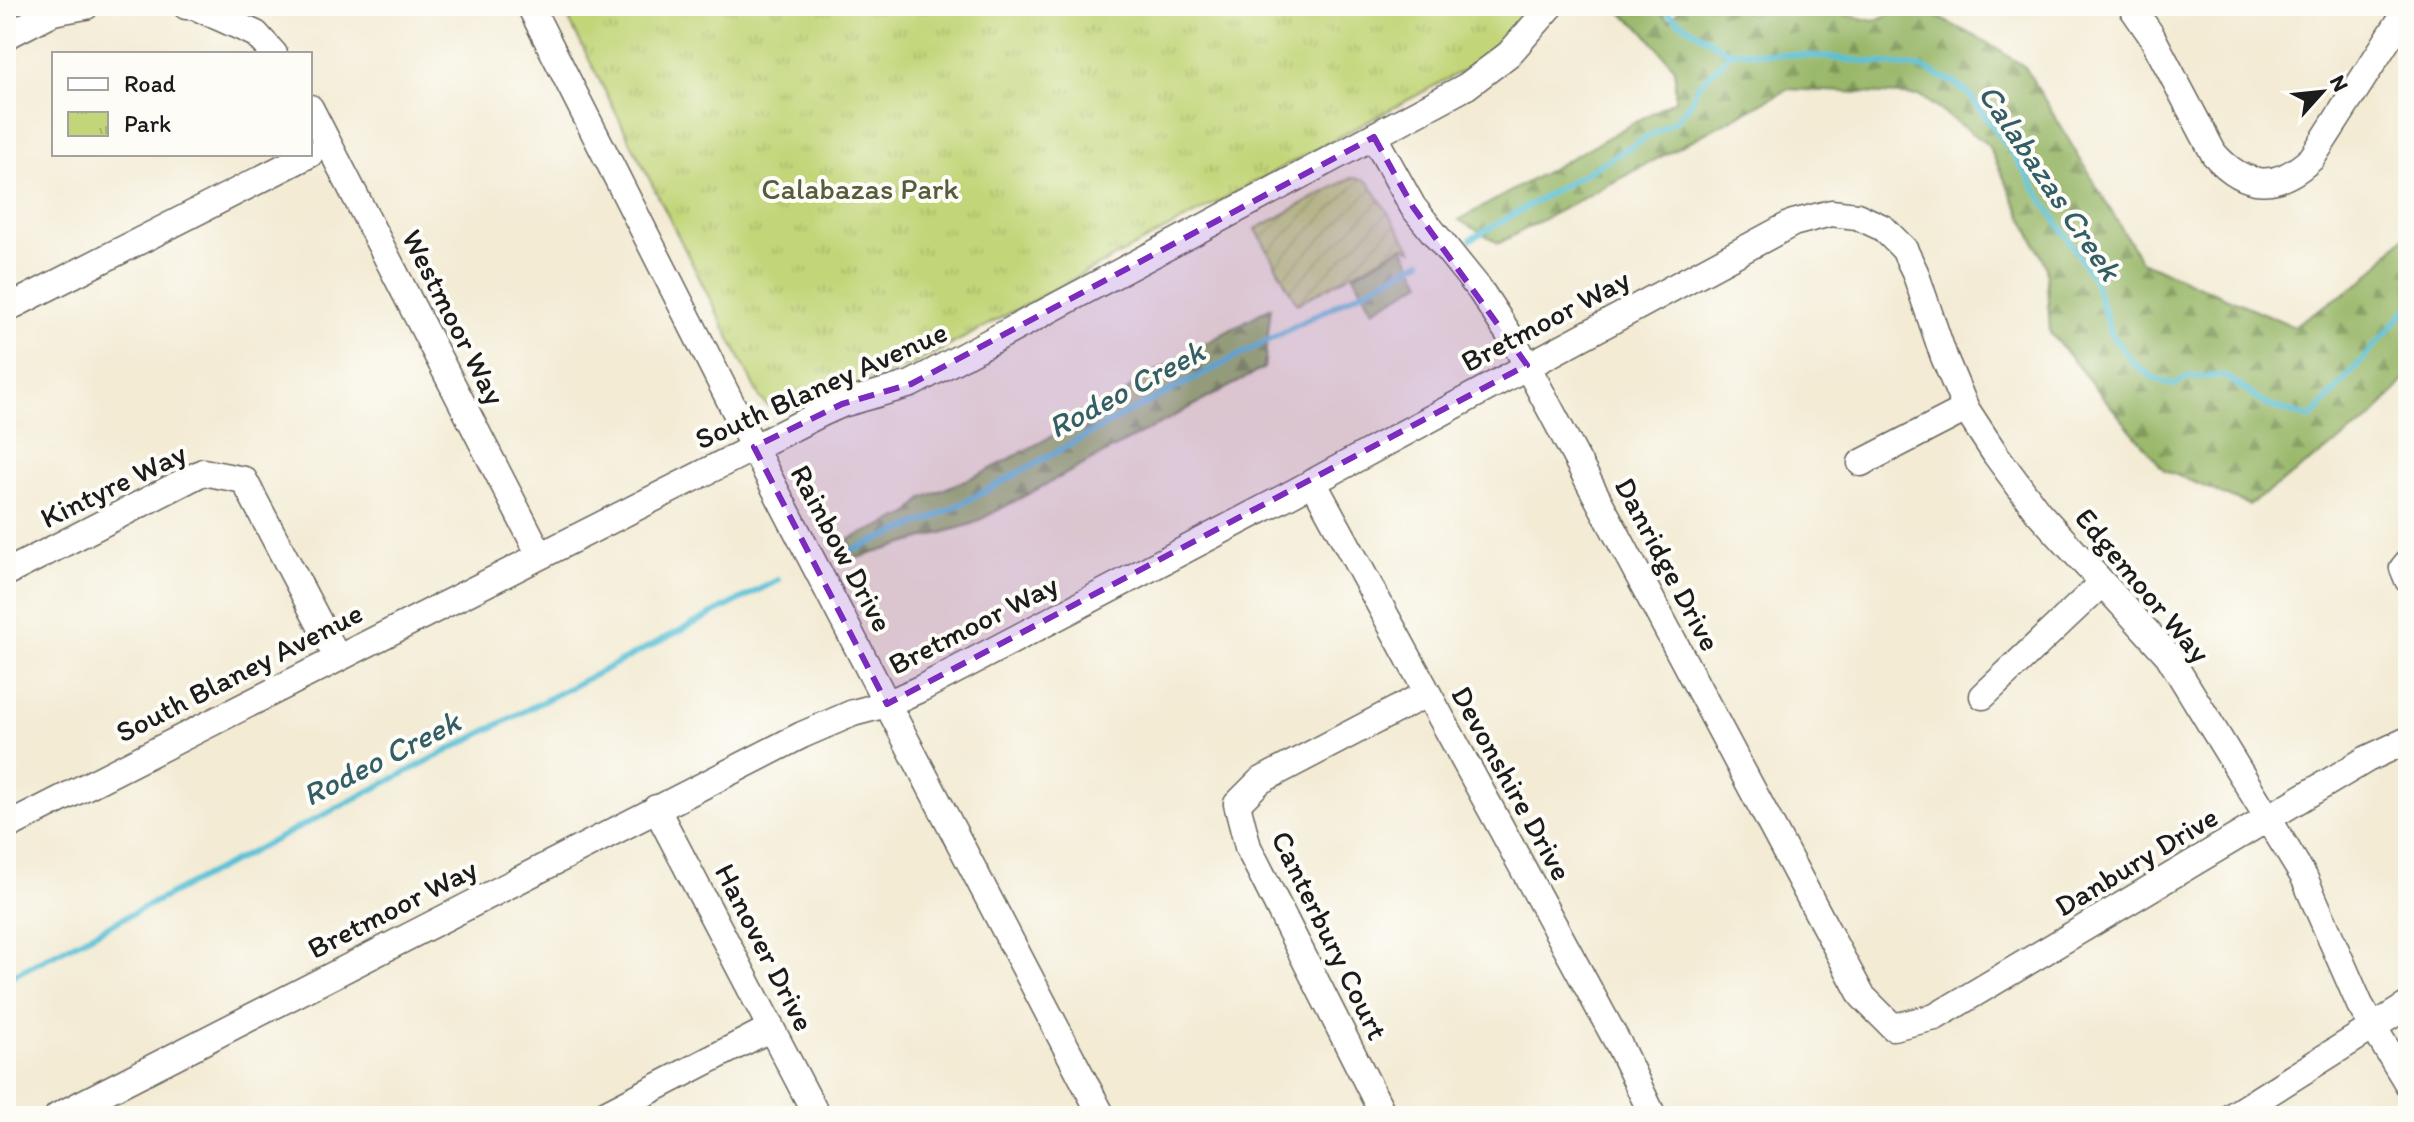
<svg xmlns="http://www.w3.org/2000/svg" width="2414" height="1122" font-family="Itim,sans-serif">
  <defs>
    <pattern id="forest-firs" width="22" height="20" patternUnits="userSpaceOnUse" patternTransform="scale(2)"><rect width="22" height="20" fill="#99b769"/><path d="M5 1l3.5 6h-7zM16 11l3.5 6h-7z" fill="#7c9456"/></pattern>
    <pattern id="park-tufts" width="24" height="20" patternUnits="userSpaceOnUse" patternTransform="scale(2)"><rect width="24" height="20" fill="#c2d679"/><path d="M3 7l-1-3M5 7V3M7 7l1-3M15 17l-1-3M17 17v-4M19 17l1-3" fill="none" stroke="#a6b768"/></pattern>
    <pattern id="garden-furrows" width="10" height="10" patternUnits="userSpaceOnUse" patternTransform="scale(2)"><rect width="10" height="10" fill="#c2d679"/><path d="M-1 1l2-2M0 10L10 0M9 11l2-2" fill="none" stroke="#a6b768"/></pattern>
  </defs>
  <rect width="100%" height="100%" fill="#fdfcf7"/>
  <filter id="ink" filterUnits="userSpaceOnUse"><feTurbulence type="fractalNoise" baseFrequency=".0125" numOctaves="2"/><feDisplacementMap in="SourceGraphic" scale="16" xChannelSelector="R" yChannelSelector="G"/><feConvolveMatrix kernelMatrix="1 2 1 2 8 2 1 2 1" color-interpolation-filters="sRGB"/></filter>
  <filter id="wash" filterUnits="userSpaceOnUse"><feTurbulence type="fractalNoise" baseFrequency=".006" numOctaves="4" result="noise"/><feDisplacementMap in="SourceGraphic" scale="32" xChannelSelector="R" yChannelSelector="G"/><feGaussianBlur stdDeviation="1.8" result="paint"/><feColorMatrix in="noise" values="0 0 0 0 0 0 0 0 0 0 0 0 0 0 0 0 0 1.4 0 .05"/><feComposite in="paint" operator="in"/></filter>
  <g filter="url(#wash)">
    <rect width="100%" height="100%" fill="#f3ebd4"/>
    <g fill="url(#forest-firs)" stroke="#5a6a42" stroke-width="2">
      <path d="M 1612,6 L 1653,6 L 1670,21 L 1681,6 L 1736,6 L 1750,14 L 1809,7 L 1874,21 L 1906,6 L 1915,6 L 1983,40 L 2025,67 L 2141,261 L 2293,326 L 2363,281 L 2408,232 L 2408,376 L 2371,419 L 2249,505 L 2164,470 L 2050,333 L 2046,266 L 1988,145 L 1920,96 L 1788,89 L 1499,243 L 1459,220 L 1675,100 L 1675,68 L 1642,29 Z"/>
      <path d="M 1403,247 L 1422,282 L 1373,310 L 1354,275 Z"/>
      <path d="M 1271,307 L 1264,368 L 972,524 L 857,558 L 848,540 L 909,514 L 923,498 L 989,470 L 1117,401 L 1135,383 Z"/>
    </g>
    <path fill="url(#park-tufts)" stroke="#6f794a" stroke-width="2" d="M 562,6 L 1532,6 L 1506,37 L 1464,70 L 913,365 L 784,411 L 767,405 L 760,398 Z"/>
    <path fill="url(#garden-furrows)" stroke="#6f794a" stroke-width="2" d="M 1351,178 L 1363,179 L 1369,183 L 1412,250 L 1403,246 L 1297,304 L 1256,229 Z"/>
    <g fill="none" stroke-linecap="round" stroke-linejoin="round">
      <g stroke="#58c0d5" stroke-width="6">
        <path d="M 1660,6 L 1678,21 L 1727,51 L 1816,56 L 1923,68 L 1954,83 L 1969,94 L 2018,161 L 2093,278 L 2112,336 L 2135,365 L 2154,378 L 2174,385 L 2187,377 L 2225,376 L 2267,405 L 2311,418 L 2408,308"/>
        <path d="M 1471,239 L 1675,121 L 1691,103 L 1697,87 L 1733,51"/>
        <path d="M 850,551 L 933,518 L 976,496 L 1120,417 L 1421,261"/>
        <path d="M 6,979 L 778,580"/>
      </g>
    </g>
  </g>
  <g filter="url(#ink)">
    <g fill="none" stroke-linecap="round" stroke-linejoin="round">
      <defs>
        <g id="minor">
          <path d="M 186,6 L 194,6 L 256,34 L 274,54"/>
          <path d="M 530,6 L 764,468 L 1102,1116"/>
          <path d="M 2131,6 L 2151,35 L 2214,154 C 2246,190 2278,190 2312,158 L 2408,8"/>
          <path d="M 6,36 L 53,12 L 86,6"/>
          <path d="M 310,108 L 540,555"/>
          <path d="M 1374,137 L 1413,207 L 1480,290 L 1516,345 L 1862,996 L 1893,1027 L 1935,1017 L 2367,759 L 2408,740"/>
          <path d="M 6,309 L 310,154"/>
          <path d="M 1861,463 L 1966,409"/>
          <path d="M 1313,482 L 1619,1045 L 1653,1116"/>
          <path d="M 2408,562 L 2403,568 L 2408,580"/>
          <path d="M 6,573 L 203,472 L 244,480 L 337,657"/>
          <path d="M 1983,696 L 2101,584"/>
          <path d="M 656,808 L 817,1116"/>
          <path d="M 6,827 L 822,413 L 842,404 L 911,384 L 1467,86 L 1509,54 L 1551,6"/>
          <path d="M 58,1116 L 802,735 L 853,713 L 887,704 L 922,688 L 1291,494 L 1793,223 L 1831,213 L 1857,216 L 1883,228 L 1904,249 L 1915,272 L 1944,357 L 1966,409 L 1996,455 L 2038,512 L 2168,655 L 2304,877 L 2360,1005 L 2408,1084"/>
          <path d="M 601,1116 L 771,1028"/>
          <path d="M 1384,1116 L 1248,847 L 1237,804 L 1260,781 L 1426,694"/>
          <path d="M 2232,1116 L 2408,1005"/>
        </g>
      </defs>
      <use href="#minor" stroke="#67645c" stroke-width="29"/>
      <use href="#minor" stroke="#fff" stroke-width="26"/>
    </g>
  </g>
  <path fill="#7b2cbf" fill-opacity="0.2" stroke="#7b2cbf" stroke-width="6" stroke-dasharray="16 10" stroke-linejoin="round" d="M 1374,137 L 1413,207 L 1527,365 L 887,704 L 754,447 L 842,404 L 911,384 Z"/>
  <g text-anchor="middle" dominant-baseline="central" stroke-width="8" stroke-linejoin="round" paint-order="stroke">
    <g font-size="30" fill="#565d3d" stroke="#fdfcf7">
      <text x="860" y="188">Calabazas Park</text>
    </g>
    <g font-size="30" fill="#1c1c1c" stroke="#fdfcf7">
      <text transform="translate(454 317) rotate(63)">Westmoor Way</text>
      <text transform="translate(1545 320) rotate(-28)">Bretmoor Way</text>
      <text transform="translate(821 385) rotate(-24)">South Blaney Avenue</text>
      <text transform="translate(113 485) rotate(-26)">Kintyre Way</text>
      <text transform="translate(842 548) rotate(62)">Rainbow Drive</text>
      <text transform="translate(1668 564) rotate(62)">Danridge Drive</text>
      <text transform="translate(2143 585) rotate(50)">Edgemoor Way</text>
      <text transform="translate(973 624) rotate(-27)">Bretmoor Way</text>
      <text transform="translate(239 672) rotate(-27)">South Blaney Avenue</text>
      <text transform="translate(1512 783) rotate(61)">Devonshire Drive</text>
      <text transform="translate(2136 861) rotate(-31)">Danbury Drive</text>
      <text transform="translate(392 908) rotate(-27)">Bretmoor Way</text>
      <text transform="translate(1330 935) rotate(64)">Canterbury Court</text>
      <text transform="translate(765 947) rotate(63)">Hanover Drive</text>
    </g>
    <g font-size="32" font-style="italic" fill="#345e66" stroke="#fdfcf7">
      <text transform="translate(2050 182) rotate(56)">Calabazas Creek</text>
      <text transform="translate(1126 389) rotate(-28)">Rodeo Creek</text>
      <text transform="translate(381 758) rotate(-27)">Rodeo Creek</text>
    </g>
  </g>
  <rect width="2414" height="1122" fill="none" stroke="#fdfcf7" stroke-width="32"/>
  <rect x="52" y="52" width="260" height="104" fill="#fdfcf7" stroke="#a3a29f" stroke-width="2"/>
  <rect x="68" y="78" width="40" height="12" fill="#ffffff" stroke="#a3a29f" stroke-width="2"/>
  <text x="124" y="92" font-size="24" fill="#1c1c1c">Road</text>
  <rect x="68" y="112" width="40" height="24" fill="url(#park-tufts)" stroke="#a3a29f" stroke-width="2"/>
  <text x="124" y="132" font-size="24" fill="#1c1c1c">Park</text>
  <g transform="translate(2322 92) rotate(63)" stroke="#fdfcf7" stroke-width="6" paint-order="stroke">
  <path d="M0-6L14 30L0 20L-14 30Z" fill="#1c1c1c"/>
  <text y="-12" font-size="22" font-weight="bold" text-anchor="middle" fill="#1c1c1c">N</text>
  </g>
</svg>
